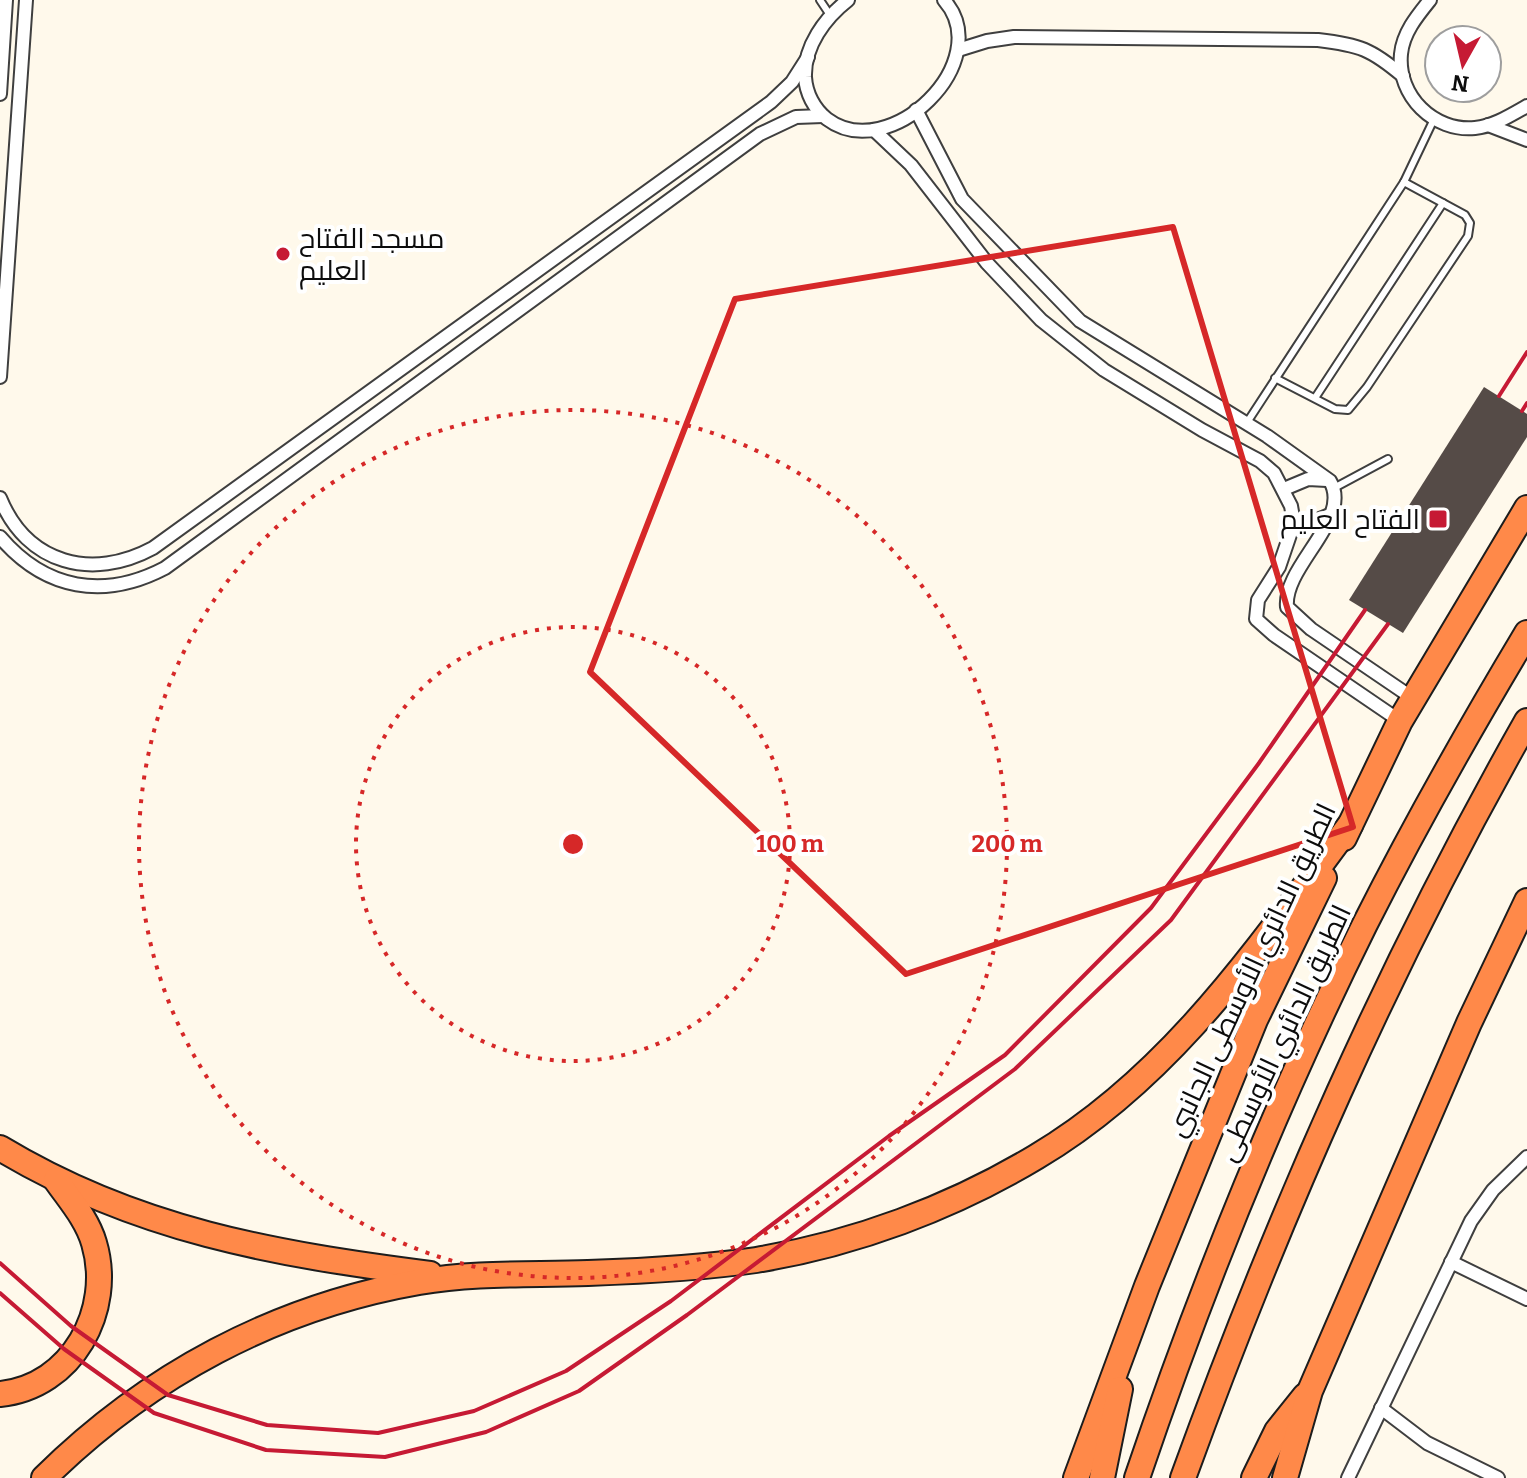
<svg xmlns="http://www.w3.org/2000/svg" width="1527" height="1478" font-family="Bitter,Cairo,serif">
  <rect width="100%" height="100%" fill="#fff9eb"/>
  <path fill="#554b47" d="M 1484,387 L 1527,414 L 1527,437 L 1403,633 L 1349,600 Z"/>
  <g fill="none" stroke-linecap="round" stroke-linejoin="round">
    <defs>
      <g id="lane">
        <path d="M 820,0 L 830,15"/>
        <path d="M 1275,378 L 1335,409 L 1348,410 L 1367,387 L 1468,236 L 1470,223 L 1465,215 L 1404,182 L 1434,119"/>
        <path d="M 1315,398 L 1443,203"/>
        <path d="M 1246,424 L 1404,182"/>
        <path d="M 1334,488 L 1388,459"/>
      </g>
      <g id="street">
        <path d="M 848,0 C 825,18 804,46 805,77 C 806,93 814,109 827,119 C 889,166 998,61 944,0"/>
        <path d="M 1430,0 C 1417,16 1403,33 1401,54 C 1397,96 1434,132 1475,128 C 1494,126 1511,115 1527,106"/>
        <path d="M 958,50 L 987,41 L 1014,37 L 1318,40 C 1360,45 1371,49 1403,76"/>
        <path d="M 0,94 L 6,0"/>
        <path d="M 916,110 L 962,199 L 1080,321 L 1267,436 L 1330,481 C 1353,519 1283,566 1287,607 L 1311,629 L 1414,699"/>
        <path d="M 1488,125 L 1527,140"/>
        <path d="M 874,130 L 911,165 L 987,263 L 1041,320 L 1104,370 L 1202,430 L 1260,461 L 1274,473 L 1291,506 L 1294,523 L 1279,567 L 1258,600 L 1256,619 L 1274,635 L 1400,721"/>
        <path d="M 0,377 L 26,0"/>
        <path d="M 1284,489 L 1308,479 L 1327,480"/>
        <path d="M 0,498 C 27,564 92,581 153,548 L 771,102 L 792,82 L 808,57"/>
        <path d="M 1294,523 L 1315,521 L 1332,514"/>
        <path d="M 0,537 C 45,590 104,600 165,568 L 760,134 L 796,117 L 823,116"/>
        <path d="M 1451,1262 L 1527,1299"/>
        <path d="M 1381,1408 L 1427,1443 L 1498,1478"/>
        <path d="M 1348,1478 L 1471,1221 L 1493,1190 L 1527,1157"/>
      </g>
      <g id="highway">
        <path d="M 1344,838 L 1400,721 L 1527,508"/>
        <path d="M 0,1148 C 136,1230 274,1254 430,1274"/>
        <path d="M 0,1394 C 72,1387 114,1310 94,1243 C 87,1219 70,1200 56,1180"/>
        <path d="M 44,1478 C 147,1376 275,1307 419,1282 C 475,1272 531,1275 588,1273 C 643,1271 701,1268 756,1260 C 854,1244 951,1208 1036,1157 C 1171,1077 1258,948 1350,825"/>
        <path d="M 1076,1478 L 1147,1286 L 1255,1020 L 1324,878"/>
        <path d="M 1102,1478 L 1120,1389"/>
        <path d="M 1137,1478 C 1201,1289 1276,1103 1365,924 C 1415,825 1470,728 1527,633"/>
        <path d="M 1183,1478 C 1279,1214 1388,966 1527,721"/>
        <path d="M 1254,1478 L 1277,1431 L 1305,1396"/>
        <path d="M 1285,1478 L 1310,1391 L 1469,1023 L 1527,901"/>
      </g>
    </defs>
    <use href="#lane" stroke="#3f3f3f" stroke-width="10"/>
    <use href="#street" stroke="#3f3f3f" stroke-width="16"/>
    <use href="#highway" stroke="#1d1d1d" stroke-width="28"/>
    <use href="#lane" stroke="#fff" stroke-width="6"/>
    <use href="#street" stroke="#fff" stroke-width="12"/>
    <use href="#highway" stroke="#ff8949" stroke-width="24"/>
    <g stroke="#c61a34" stroke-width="4">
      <path d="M 1499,396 L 1527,352"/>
      <path d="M 1522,411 L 1527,403"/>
      <path d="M 0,1263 L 71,1326 L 168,1395 L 267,1425 L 378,1433 L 474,1411 L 566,1371 L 671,1301 L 889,1136 L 1005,1055 L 1151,908 L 1259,763 L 1365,610"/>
      <path d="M 0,1293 L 64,1349 L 154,1413 L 266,1450 L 385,1457 L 486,1432 L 579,1391 L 687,1315 L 1015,1069 L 1171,920 L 1388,624"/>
    </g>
  </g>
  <path fill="none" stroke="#d62828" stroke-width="6" stroke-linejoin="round" d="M 1173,227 L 1353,827 L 906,974 L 590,672 L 735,299 Z"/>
  <g fill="none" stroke="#d62828" stroke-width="4" stroke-dasharray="4 8">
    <circle cx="573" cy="844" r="217"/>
    <circle cx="573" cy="844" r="434"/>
  </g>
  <g fill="#c61a34" stroke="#fff" stroke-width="3">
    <circle cx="283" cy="254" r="8"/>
    <rect x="1428" y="509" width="20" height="20" rx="4"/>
  </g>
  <g text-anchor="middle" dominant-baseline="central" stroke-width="8" stroke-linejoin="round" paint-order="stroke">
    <g font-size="28" fill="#0c0c0c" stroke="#fff" text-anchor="start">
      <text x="299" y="238">مسجد الفتاح<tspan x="299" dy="32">العليم</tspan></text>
      <text x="1420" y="519" text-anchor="end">الفتاح العليم</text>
    </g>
    <g font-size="28" fill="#0c0c0c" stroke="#fff">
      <text transform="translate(1251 970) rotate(-65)">الطريق الدائري الأوسطى الجانبي</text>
      <text transform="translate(1284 1033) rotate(-65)">الطريق الدائري الأوسطى</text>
    </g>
  </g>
  <circle cx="573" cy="844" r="12" fill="#d62828" stroke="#fff" stroke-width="4"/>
  <g font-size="24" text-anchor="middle" font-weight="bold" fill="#d62828" stroke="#fff" stroke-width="8" stroke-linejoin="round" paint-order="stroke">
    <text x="790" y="852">100 m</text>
    <text x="1007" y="852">200 m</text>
  </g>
  <g transform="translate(1463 64) rotate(188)"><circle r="38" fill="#ffffff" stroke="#9e9e9e" stroke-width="2"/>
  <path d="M0-6L14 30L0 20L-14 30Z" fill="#c61a34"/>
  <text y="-12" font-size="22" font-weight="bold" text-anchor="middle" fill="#0c0c0c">N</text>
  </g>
</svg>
